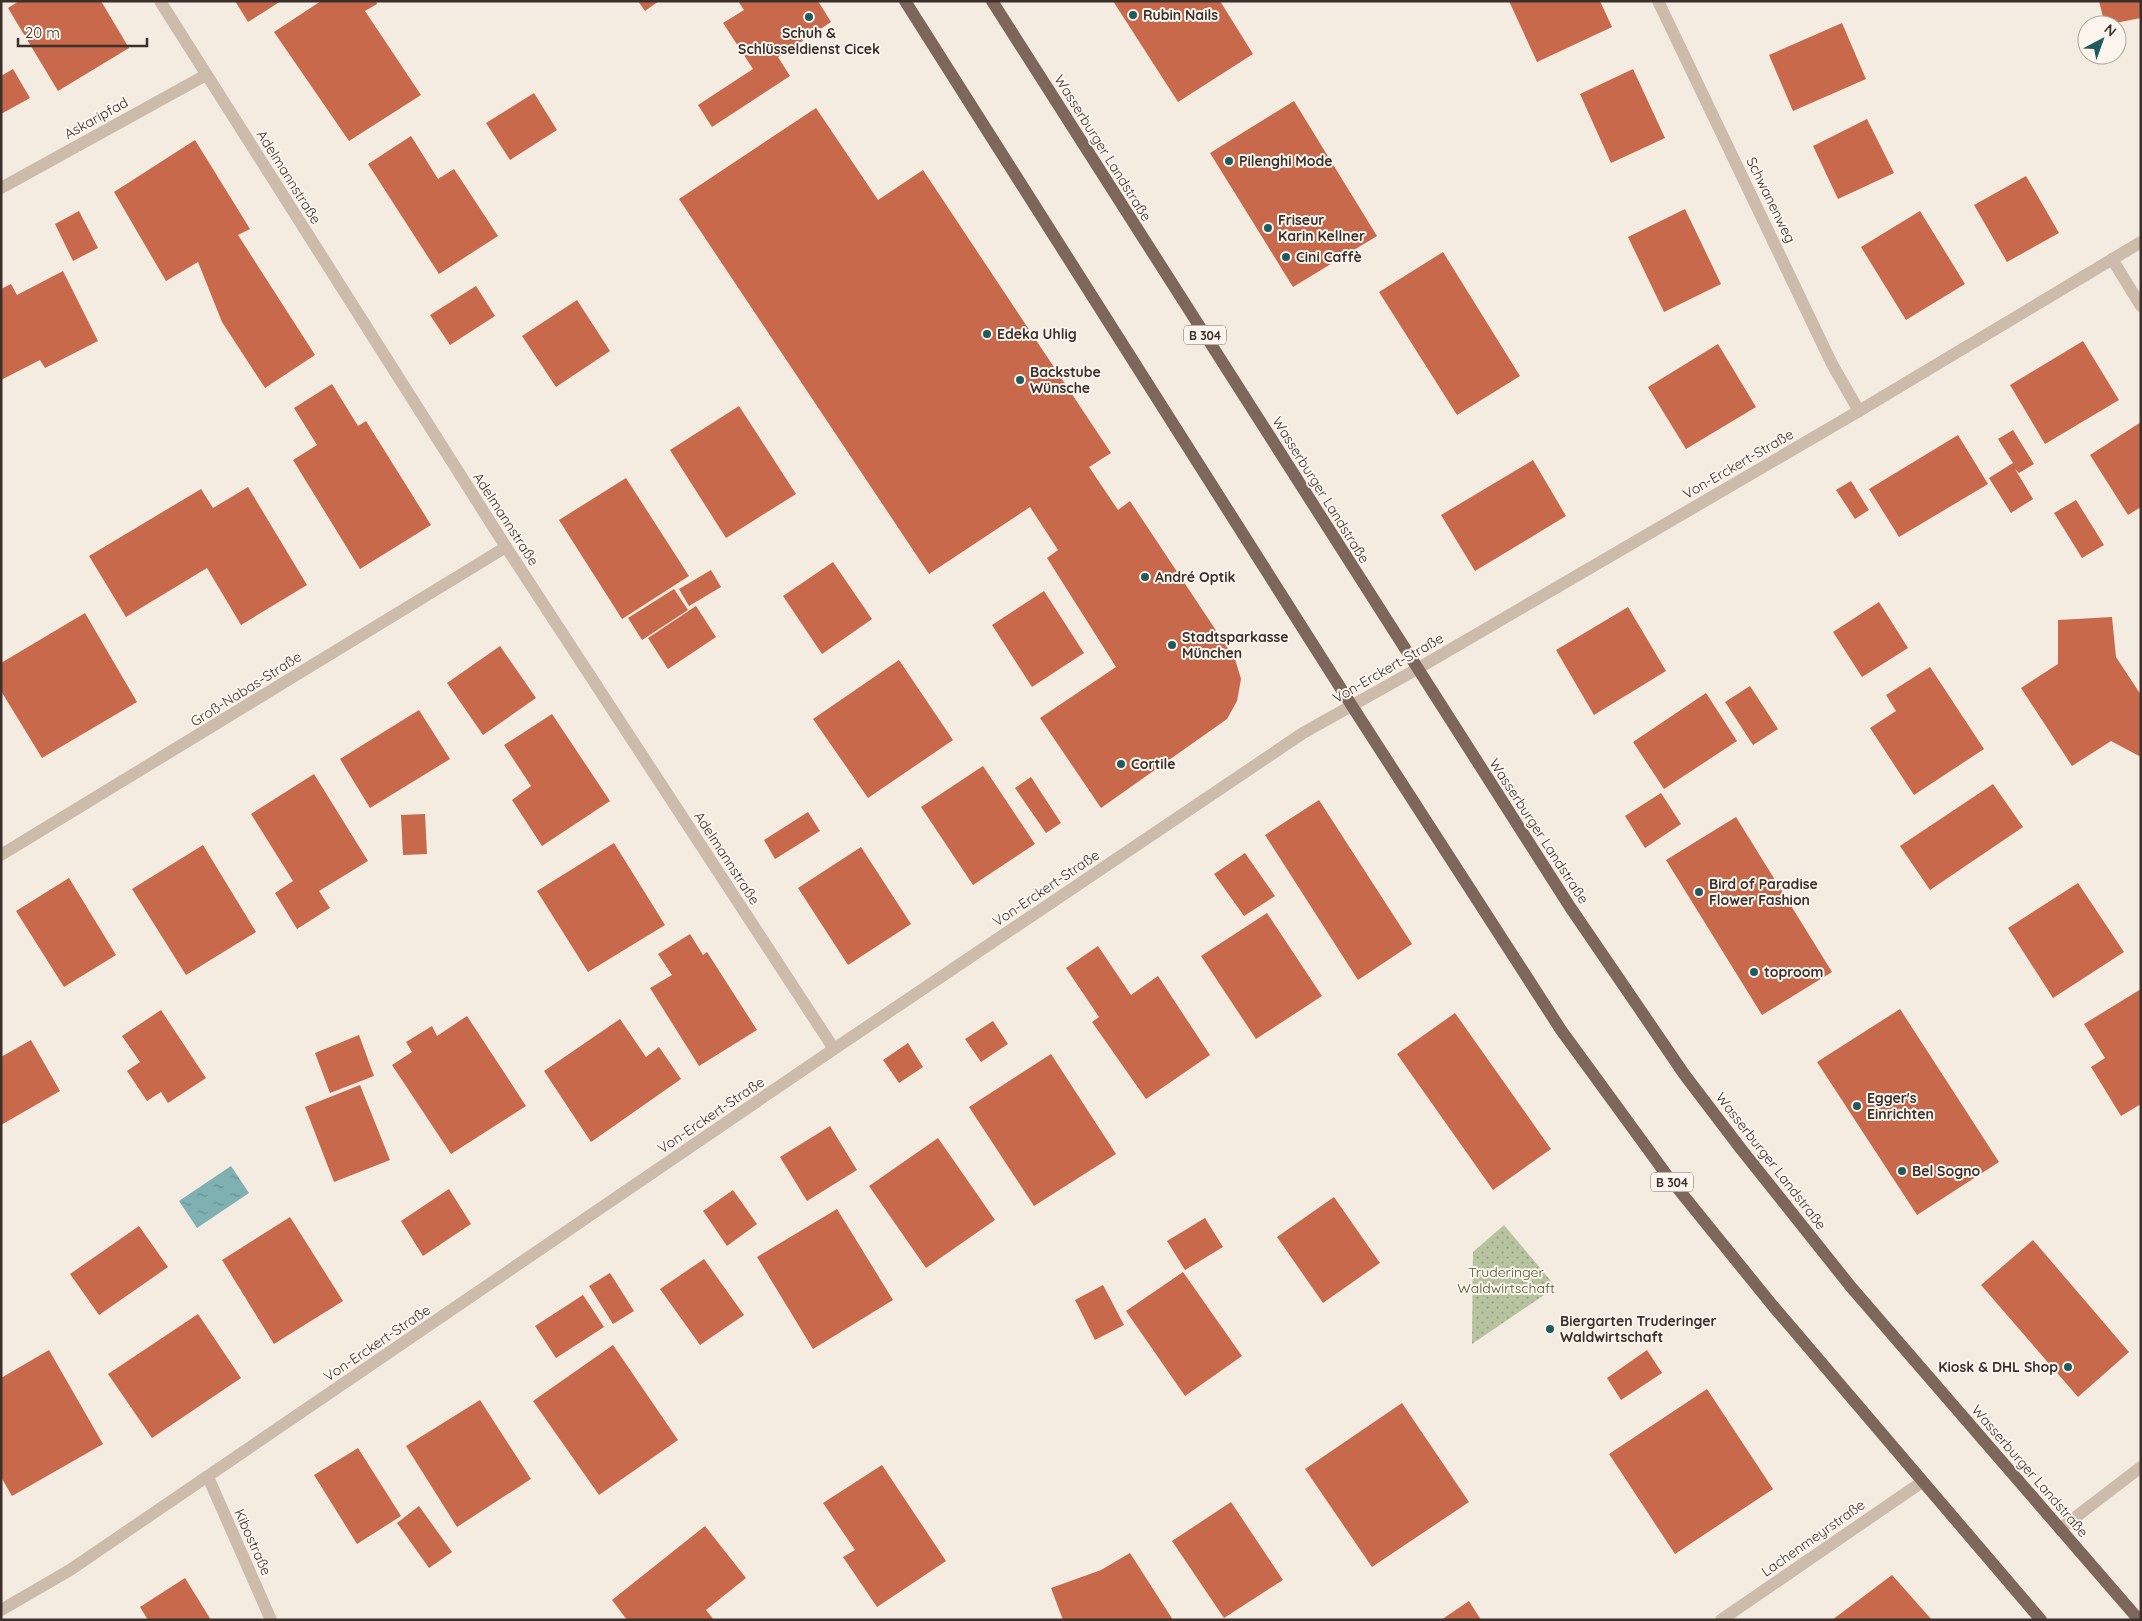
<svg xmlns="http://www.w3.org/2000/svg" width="2142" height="1621" font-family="Quicksand,sans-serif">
  <defs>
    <pattern id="park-dots" width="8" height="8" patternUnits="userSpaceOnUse" patternTransform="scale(1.25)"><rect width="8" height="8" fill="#b8c4a0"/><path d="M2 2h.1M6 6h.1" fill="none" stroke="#97a083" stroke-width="1.8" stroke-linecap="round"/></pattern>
    <pattern id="water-ripples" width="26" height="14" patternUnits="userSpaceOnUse" patternTransform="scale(1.25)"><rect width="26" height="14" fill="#7fb0b2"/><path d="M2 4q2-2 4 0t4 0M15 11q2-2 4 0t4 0" fill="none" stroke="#699091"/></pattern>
  </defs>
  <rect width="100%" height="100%" fill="#f4ebe1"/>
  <path fill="url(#park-dots)" d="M 1504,1225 L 1556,1287 L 1472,1344 L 1473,1252 Z"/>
  <path fill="url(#water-ripples)" d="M 231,1166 L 249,1193 L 197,1228 L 179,1201 Z"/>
  <g fill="#c8694b">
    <path d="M 19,1 L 101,1 L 129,48 L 58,91 L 8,8 Z"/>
    <path d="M 235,1 L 281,1 L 248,22 Z"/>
    <path d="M 321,1 L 376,1 L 377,4 L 365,11 L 421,95 L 349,141 L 274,32 Z"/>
    <path d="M 638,1 L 659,1 L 645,11 Z"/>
    <path d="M 738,1 L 818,1 L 831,22 L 778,57 L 790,76 L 712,127 L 698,105 L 753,69 L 723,23 L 744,10 Z"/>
    <path d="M 1113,1 L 1220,1 L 1253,54 L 1178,102 Z"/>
    <path d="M 1509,1 L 1600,1 L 1612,27 L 1537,62 Z"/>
    <path d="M 2099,1 L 2141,1 L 2141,18 L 2105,25 Z"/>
    <path d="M 1842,23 L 1866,79 L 1793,111 L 1769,55 Z"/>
    <path d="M 13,69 L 30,98 L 1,114 L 1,76 Z"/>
    <path d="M 1633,69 L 1665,138 L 1611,163 L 1580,94 Z"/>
    <path d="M 534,93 L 557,130 L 510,160 L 486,123 Z"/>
    <path d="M 1294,101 L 1377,236 L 1293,287 L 1210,153 Z"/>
    <path d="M 816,108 L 878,200 L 923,170 L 1111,453 L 1089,467 L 1118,510 L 1130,501 L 1235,659 L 1241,679 L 1237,701 L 1227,719 L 1101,808 L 1040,718 L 1116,667 L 1047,558 L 1058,550 L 1030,507 L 929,574 L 679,199 Z"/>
    <path d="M 1867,119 L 1894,173 L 1838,199 L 1813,146 Z"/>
    <path d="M 411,136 L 438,179 L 454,169 L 498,236 L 439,274 L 368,164 Z"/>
    <path d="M 195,140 L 250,229 L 238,235 L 315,355 L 265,388 L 222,322 L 198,262 L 166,281 L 114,192 Z"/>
    <path d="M 2026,176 L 2059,233 L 2007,262 L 1974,205 Z"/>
    <path d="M 1685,209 L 1721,284 L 1664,312 L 1628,237 Z"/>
    <path d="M 79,211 L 98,248 L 73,261 L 55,224 Z"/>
    <path d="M 1920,211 L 1965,284 L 1906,320 L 1861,247 Z"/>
    <path d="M 1443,252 L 1520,376 L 1457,415 L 1379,292 Z"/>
    <path d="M 63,271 L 98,341 L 45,368 L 40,360 L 1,380 L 1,289 L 11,284 L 17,295 Z"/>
    <path d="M 476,286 L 495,316 L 450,345 L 430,315 Z"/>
    <path d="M 577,300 L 610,351 L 556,387 L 522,336 Z"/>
    <path d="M 2083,341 L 2119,400 L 2045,444 L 2010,385 Z"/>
    <path d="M 1718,344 L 1756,407 L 1686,449 L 1648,387 Z"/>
    <path d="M 332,384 L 358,426 L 366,421 L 431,525 L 360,569 L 293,460 L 317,445 L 294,408 Z"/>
    <path d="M 739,406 L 796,494 L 726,538 L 670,450 Z"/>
    <path d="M 2141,422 L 2141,507 L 2128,515 L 2090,455 Z"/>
    <path d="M 2013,430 L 2034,464 L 2019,473 L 2015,469 L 2033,499 L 2011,513 L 1989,478 L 2013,463 L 1998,439 Z"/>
    <path d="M 1958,435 L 1988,484 L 1899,537 L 1869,489 Z"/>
    <path d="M 1533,460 L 1566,516 L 1475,571 L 1441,515 Z"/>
    <path d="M 626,478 L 689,576 L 622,619 L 559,520 Z"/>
    <path d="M 1851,481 L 1869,510 L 1855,519 L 1836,490 Z"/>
    <path d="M 248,487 L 307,585 L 241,625 L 207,568 L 126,617 L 89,556 L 201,489 L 213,508 Z"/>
    <path d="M 2076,500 L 2104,545 L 2082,558 L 2054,513 Z"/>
    <path d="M 833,562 L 872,619 L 822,654 L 783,596 Z"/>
    <path d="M 711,570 L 721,587 L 689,606 L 679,589 Z"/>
    <path d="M 674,589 L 688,610 L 642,640 L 628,618 Z"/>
    <path d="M 1044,591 L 1084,653 L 1032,687 L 992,625 Z"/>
    <path d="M 1879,602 L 1908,648 L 1862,677 L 1833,632 Z"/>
    <path d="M 696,606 L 716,637 L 668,669 L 648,638 Z"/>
    <path d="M 1628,607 L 1666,671 L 1594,715 L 1556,650 Z"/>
    <path d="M 85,613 L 137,702 L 42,758 L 1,691 L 1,663 Z"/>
    <path d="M 2112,617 L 2116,657 L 2141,695 L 2141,757 L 2111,741 L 2072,766 L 2021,688 L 2058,664 L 2058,620 Z"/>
    <path d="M 500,646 L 536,698 L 483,735 L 447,683 Z"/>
    <path d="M 899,660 L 953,740 L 868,798 L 813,719 Z"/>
    <path d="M 1930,667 L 1984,749 L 1914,795 L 1870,728 L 1896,711 L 1886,695 Z"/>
    <path d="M 1750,686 L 1778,729 L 1753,745 L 1725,702 Z"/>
    <path d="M 1706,693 L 1737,741 L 1664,789 L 1633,742 Z"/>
    <path d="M 419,710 L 450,759 L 370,808 L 340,759 Z"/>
    <path d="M 552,714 L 610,801 L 542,846 L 512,800 L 531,786 L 504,745 Z"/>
    <path d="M 983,766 L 1035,844 L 973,885 L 921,807 Z"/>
    <path d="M 314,774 L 368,861 L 319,891 L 330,908 L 297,929 L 275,893 L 293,881 L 251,814 Z"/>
    <path d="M 1031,777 L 1061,823 L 1046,833 L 1015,788 Z"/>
    <path d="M 1993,784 L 2023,827 L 1930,890 L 1900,846 Z"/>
    <path d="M 1661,793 L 1681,824 L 1645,848 L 1625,816 Z"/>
    <path d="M 1319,800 L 1412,944 L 1358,980 L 1265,835 Z"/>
    <path d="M 808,812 L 820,831 L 775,859 L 764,840 Z"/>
    <path d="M 425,814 L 427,854 L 403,855 L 401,815 Z"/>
    <path d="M 1736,817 L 1832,972 L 1762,1015 L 1666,860 Z"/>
    <path d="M 614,843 L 665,925 L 588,972 L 537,891 Z"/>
    <path d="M 203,845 L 256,932 L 186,975 L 132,889 Z"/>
    <path d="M 861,847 L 911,924 L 848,965 L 798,888 Z"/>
    <path d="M 1245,853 L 1275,896 L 1244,916 L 1214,874 Z"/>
    <path d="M 69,878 L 116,955 L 64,987 L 16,911 Z"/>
    <path d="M 2078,883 L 2124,952 L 2053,998 L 2008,928 Z"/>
    <path d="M 1267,913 L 1322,996 L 1256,1039 L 1201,956 Z"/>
    <path d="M 690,934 L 703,955 L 707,952 L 757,1030 L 699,1066 L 650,988 L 672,975 L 658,954 Z"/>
    <path d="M 1098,946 L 1131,995 L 1158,976 L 1210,1055 L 1146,1099 L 1092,1022 L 1099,1017 L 1066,968 Z"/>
    <path d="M 2141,989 L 2141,1104 L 2121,1116 L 2091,1067 L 2105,1058 L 2084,1024 Z"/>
    <path d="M 1900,1009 L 1999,1162 L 1917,1215 L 1817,1062 Z"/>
    <path d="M 161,1010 L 206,1078 L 168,1103 L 161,1092 L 147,1101 L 127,1071 L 140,1062 L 122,1036 Z"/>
    <path d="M 1455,1013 L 1551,1149 L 1493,1190 L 1397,1054 Z"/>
    <path d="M 467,1016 L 526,1106 L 451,1154 L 392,1065 L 412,1052 L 406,1042 L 432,1026 L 437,1036 Z"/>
    <path d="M 620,1019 L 646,1057 L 659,1047 L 681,1079 L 591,1142 L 544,1071 Z"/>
    <path d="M 993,1021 L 1008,1044 L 981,1062 L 965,1039 Z"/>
    <path d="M 359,1035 L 374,1076 L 330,1093 L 315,1053 Z"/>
    <path d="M 31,1040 L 60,1091 L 1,1125 L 1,1057 Z"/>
    <path d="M 908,1043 L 923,1067 L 899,1083 L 883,1060 Z"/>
    <path d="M 1051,1054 L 1116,1154 L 1034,1206 L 969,1107 Z"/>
    <path d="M 360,1085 L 390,1160 L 334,1182 L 305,1107 Z"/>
    <path d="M 830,1126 L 857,1170 L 807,1201 L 780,1157 Z"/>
    <path d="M 938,1138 L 995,1220 L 926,1268 L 869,1186 Z"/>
    <path d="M 449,1189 L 471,1224 L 423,1256 L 401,1221 Z"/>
    <path d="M 733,1190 L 757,1224 L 727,1246 L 703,1211 Z"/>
    <path d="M 1334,1197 L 1380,1263 L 1323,1303 L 1277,1237 Z"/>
    <path d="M 837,1209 L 893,1300 L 813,1349 L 757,1257 Z"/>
    <path d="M 290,1217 L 343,1301 L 274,1344 L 222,1260 Z"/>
    <path d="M 1205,1218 L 1223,1247 L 1185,1270 L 1167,1241 Z"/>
    <path d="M 139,1226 L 168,1267 L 99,1315 L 70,1274 Z"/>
    <path d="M 2033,1240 L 2129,1352 L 2078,1397 L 1981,1285 Z"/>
    <path d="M 704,1259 L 744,1315 L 700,1345 L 660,1289 Z"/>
    <path d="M 1183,1272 L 1242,1356 L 1185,1396 L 1126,1311 Z"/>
    <path d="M 610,1273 L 634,1311 L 613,1324 L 589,1286 Z"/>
    <path d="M 1103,1285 L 1124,1325 L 1095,1340 L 1075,1300 Z"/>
    <path d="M 583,1295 L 604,1327 L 556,1358 L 535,1326 Z"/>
    <path d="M 198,1314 L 241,1378 L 152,1438 L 108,1374 Z"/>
    <path d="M 613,1345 L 678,1440 L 599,1495 L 533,1401 Z"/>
    <path d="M 49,1350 L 103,1444 L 12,1496 L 1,1477 L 1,1378 Z"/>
    <path d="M 1647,1350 L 1662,1373 L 1621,1400 L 1607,1378 Z"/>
    <path d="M 1707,1389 L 1773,1489 L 1675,1554 L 1609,1454 Z"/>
    <path d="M 480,1400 L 531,1479 L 457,1527 L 406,1446 Z"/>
    <path d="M 1402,1403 L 1469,1502 L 1372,1567 L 1305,1469 Z"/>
    <path d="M 358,1448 L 401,1516 L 357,1544 L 314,1475 Z"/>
    <path d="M 882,1465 L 946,1561 L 877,1607 L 843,1557 L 855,1550 L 823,1503 Z"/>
    <path d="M 1231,1502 L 1283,1580 L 1224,1618 L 1172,1541 Z"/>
    <path d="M 419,1506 L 452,1552 L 429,1568 L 397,1523 Z"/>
    <path d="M 705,1526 L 746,1578 L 706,1610 L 714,1620 L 627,1620 L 612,1600 Z"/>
    <path d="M 1130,1553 L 1173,1620 L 1063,1620 L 1051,1588 L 1101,1570 Z"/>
    <path d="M 1892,1575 L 1932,1620 L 1832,1620 Z"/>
    <path d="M 185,1578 L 211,1620 L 148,1620 L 140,1607 Z"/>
    <path d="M 1469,1601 L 1481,1620 L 1441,1620 Z"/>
  </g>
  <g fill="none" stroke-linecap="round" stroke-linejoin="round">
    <g stroke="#cdbbac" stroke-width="12">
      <path d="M 160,1 L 506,547 L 834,1049"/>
      <path d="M 1658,1 L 1832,364 L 1859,411"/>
      <path d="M 1,188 L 206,75"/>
      <path d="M 2112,259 L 2141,306"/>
      <path d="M 1417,669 L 1859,411 L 2141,242"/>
      <path d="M 1,855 L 506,547"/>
      <path d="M 208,1477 L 271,1620"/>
      <path d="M 2060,1529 L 2141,1467"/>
      <path d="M 1721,1620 L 1922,1482"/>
    </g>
    <path stroke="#cdbbac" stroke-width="12" d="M 1,1610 L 70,1570 L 834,1049 L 1272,754 L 1303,733 L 1417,669"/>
    <g stroke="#7d675c" stroke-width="12">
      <path d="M 905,1 L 1352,706 L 1561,1030 L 1666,1174 L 1773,1306 L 2041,1620"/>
      <path d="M 992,1 L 1570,907 L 1684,1074 L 1741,1149 L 1851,1287 L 2139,1620"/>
    </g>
  </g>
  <g fill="#1f5a5e" stroke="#fbf5ee" stroke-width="2">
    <circle cx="1133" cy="15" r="5"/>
    <circle cx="809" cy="17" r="5"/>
    <circle cx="1229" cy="161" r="5"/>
    <circle cx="1268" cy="228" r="5"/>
    <circle cx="1286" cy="257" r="5"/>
    <circle cx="987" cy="334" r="5"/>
    <circle cx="1020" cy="380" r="5"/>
    <circle cx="1145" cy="577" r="5"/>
    <circle cx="1172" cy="645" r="5"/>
    <circle cx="1121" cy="764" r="5"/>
    <circle cx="1699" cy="892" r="5"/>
    <circle cx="1754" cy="972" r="5"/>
    <circle cx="1857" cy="1106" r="5"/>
    <circle cx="1902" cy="1171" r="5"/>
    <circle cx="1550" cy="1329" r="5"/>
    <circle cx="2068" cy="1367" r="5"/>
  </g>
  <g text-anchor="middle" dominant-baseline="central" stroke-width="4" stroke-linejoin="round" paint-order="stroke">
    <g fill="#fbf5ee" stroke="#756b66" stroke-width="1">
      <rect x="1184" y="325.5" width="42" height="19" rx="4"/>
      <rect x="1651" y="1172.5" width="42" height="19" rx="4"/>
    </g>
    <g font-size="12" font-weight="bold" fill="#3b302b">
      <text x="1205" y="335">B 304</text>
      <text x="1672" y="1182">B 304</text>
    </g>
    <g font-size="14" font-weight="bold" fill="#3b302b" stroke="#fbf5ee" text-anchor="start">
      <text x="1143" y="15">Rubin Nails</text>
      <text x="809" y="33" text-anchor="middle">Schuh &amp;<tspan x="809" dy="16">Schlüsseldienst Cicek</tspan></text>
      <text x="1239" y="161">Pilenghi Mode</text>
      <text x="1278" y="220">Friseur<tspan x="1278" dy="16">Karin Kellner</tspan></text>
      <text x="1296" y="257">Cini Caffè</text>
      <text x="997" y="334">Edeka Uhlig</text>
      <text x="1030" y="372">Backstube<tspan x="1030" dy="16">Wünsche</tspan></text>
      <text x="1155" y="577">André Optik</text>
      <text x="1182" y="637">Stadtsparkasse<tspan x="1182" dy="16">München</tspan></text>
      <text x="1131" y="764">Cortile</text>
      <text x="1709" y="884">Bird of Paradise<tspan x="1709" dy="16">Flower Fashion</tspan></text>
      <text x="1764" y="972">toproom</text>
      <text x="1867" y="1098">Egger's<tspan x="1867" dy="16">Einrichten</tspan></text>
      <text x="1912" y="1171">Bel Sogno</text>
      <text x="1560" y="1321">Biergarten Truderinger<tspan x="1560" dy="16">Waldwirtschaft</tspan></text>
      <text x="2058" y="1367" text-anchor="end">Kiosk &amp; DHL Shop</text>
    </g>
    <g font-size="14" fill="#3b302b" stroke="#fbf5ee">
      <text transform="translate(96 118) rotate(-29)">Askaripfad</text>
      <text transform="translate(1103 148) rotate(58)">Wasserburger Landstraße</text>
      <text transform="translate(289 177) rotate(58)">Adelmannstraße</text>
      <text transform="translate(1771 200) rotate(64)">Schwanenweg</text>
      <text transform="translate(1738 464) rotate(-30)">Von-Erckert-Straße</text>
      <text transform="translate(1321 490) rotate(58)">Wasserburger Landstraße</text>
      <text transform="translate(506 519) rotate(57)">Adelmannstraße</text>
      <text transform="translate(1388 668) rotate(-30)">Von-Erckert-Straße</text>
      <text transform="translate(246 689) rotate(-32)">Groß-Nabas-Straße</text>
      <text transform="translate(1539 831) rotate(57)">Wasserburger Landstraße</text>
      <text transform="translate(727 858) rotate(57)">Adelmannstraße</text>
      <text transform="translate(1046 888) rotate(-34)">Von-Erckert-Straße</text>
      <text transform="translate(711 1115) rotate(-34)">Von-Erckert-Straße</text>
      <text transform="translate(1771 1161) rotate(52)">Wasserburger Landstraße</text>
      <text transform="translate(377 1343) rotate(-34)">Von-Erckert-Straße</text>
      <text transform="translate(2030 1471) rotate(49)">Wasserburger Landstraße</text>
      <text transform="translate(1813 1538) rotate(-35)">Lachenmeyrstraße</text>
      <text transform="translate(253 1542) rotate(66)">Kibostraße</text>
    </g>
    <g font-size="14" fill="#4a5a2e" stroke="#fbf5ee">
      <text x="1506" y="1272">Truderinger<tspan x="1506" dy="16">Waldwirtschaft</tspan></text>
    </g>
  </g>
  <rect width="2142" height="1621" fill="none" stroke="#3b302b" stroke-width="5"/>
  <g transform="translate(2102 40) rotate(41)"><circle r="24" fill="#fbf5ee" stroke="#aea6a0"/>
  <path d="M0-4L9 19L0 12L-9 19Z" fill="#1f5a5e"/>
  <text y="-8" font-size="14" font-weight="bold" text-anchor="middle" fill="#3b302b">N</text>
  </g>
  <path d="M18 38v8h129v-8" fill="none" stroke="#3b302b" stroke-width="2.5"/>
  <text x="25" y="38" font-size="15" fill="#3b302b" stroke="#fbf5ee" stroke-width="4" paint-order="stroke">20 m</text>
</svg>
